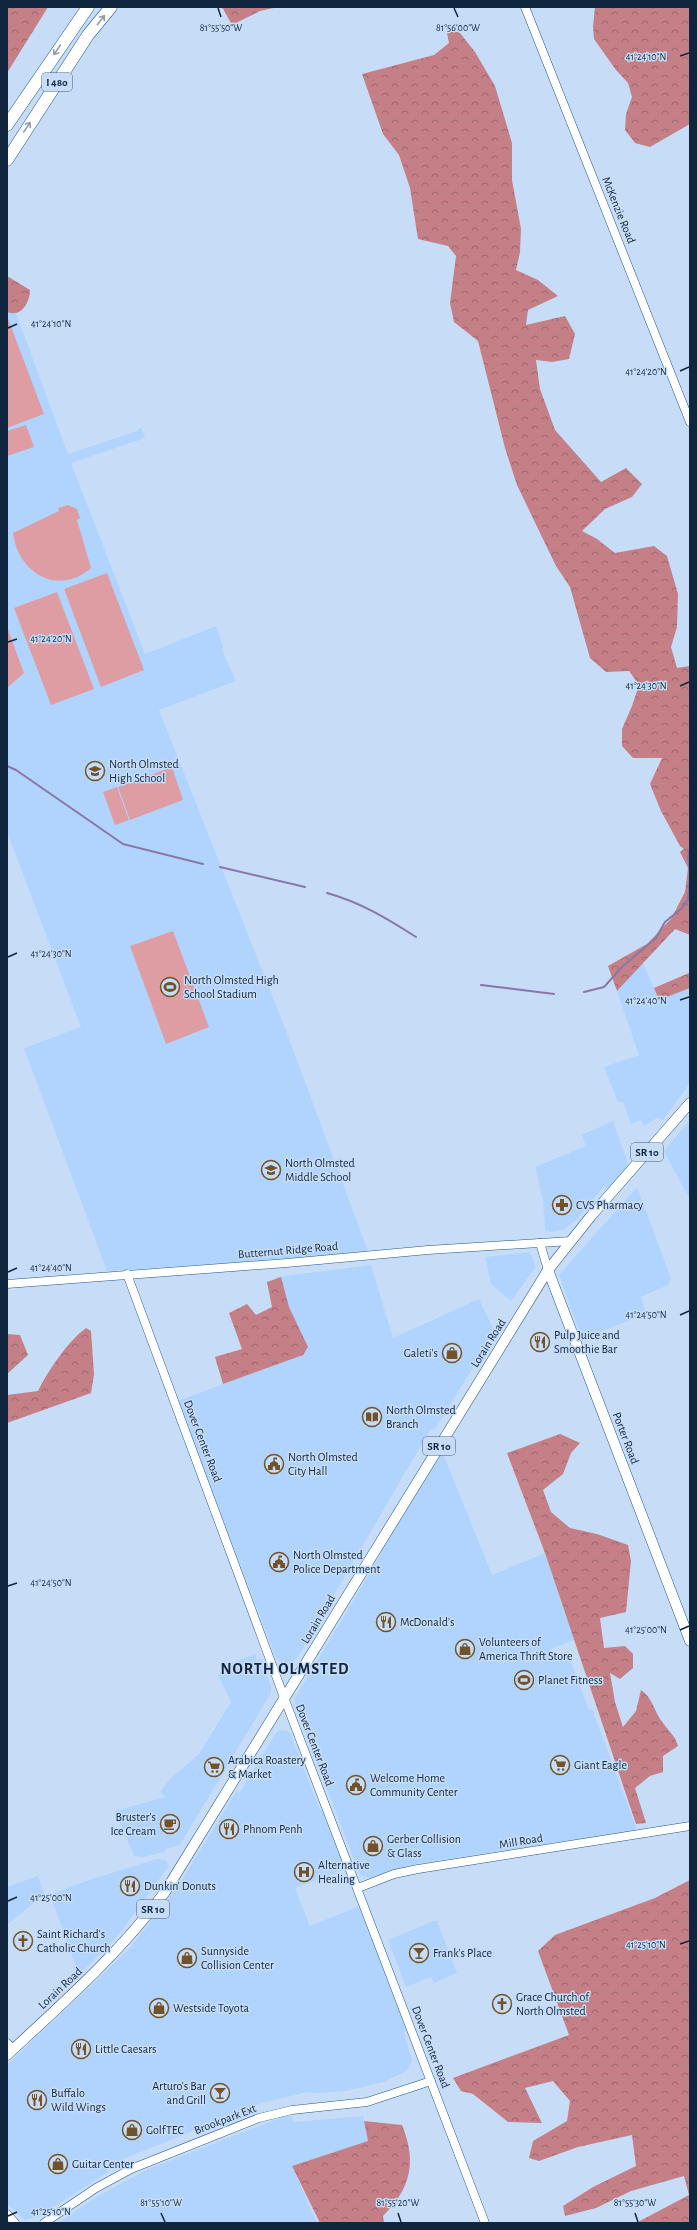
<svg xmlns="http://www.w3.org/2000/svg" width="697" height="2230" font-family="'Alegreya Sans',sans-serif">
  <defs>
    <pattern id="forest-crowns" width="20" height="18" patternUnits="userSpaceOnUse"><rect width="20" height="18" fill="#c57f87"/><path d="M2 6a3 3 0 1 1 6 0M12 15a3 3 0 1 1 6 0" fill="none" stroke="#9f6870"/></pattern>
  </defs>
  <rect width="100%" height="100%" fill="#c7ddf7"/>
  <g fill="#b0d4fe">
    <path d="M 7,289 L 68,454 L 137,431 L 141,427 L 145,438 L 71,463 L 145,654 L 216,626 L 223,646 L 222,650 L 236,681 L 159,710 L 285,1028 L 369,1254 L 107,1271 L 24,1048 L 81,1027 L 7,832 Z"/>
    <path d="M 643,963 L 659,1000 L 690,988 L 690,1083 L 663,1120 L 657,1118 L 644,1126 L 641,1120 L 631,1124 L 623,1102 L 618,1102 L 604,1067 L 639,1055 L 617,991 Z"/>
    <path d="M 690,1120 L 690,1200 L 664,1151 Z"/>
    <path d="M 613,1121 L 628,1164 L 618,1179 L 607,1189 L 604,1186 L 576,1220 L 563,1230 L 551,1232 L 545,1230 L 543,1201 L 535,1167 L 586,1146 L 582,1135 Z"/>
    <path d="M 637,1187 L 671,1278 L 668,1285 L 641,1297 L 646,1314 L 582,1339 L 559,1275 Z"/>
    <path d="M 529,1252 L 533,1258 L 535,1268 L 511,1301 L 491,1284 L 485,1257 Z"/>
    <path d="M 371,1265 L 393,1338 L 479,1299 L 495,1332 L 435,1429 L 430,1430 L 299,1655 L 292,1663 L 284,1664 L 280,1662 L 276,1658 L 178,1401 L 302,1355 L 276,1277 Z"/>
    <path d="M 442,1451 L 492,1575 L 545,1553 L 574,1640 L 550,1649 L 557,1654 L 567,1651 L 589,1710 L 592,1709 L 637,1830 L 416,1864 L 370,1878 L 360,1875 L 304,1729 L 295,1703 L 295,1698 L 381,1554 L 380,1552 Z"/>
    <path d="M 255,1654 L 257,1660 L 262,1659 L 271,1686 L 271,1693 L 180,1845 L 166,1849 L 164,1852 L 143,1857 L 134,1856 L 115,1811 L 166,1797 L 160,1792 L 171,1778 L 199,1754 L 231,1702 L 218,1675 L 224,1672 L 222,1667 Z"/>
    <path d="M 280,1730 L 288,1731 L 291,1735 L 320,1810 L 322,1810 L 331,1830 L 346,1869 L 295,1888 L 310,1926 L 360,1906 L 406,2030 L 404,2033 L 412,2061 L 407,2071 L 383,2082 L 346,2091 L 318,2093 L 308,2092 L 262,2103 L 106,2166 L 108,2172 L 38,2217 L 25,2220 L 7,2204 L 7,2065 L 128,1950 L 148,1925 L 182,1880 L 237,1790 L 239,1794 L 276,1733 Z"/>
    <path d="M 157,1859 L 167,1861 L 168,1867 L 117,1937 L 79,1975 L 52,1900 L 52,1894 L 86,1881 Z"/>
    <path d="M 38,1876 L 44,1894 L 7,1925 L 7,1887 Z"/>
    <path d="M 433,1921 L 437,1921 L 457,1973 L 434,1983 L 431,1977 L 406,1987 L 388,1940 Z"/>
    <path d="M 285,2116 L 291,2116 L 294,2122 L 363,2116 L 368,2141 L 292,2166 L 317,2223 L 58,2223 L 98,2196 L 148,2169 Z"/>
  </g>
  <g fill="#de9da3">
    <path d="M 7,316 L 44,414 L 7,428 Z"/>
    <path d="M 26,425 L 34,447 L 7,456 L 7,431 Z"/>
    <path d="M 68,505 L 77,509 L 80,518 L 77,520 L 91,568 C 58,597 18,573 13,533 L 59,511 L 58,508 Z"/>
    <path d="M 107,573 L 144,670 L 101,687 L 64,589 Z"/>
    <path d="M 57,592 L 94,689 L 51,705 L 14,608 Z"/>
    <path d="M 7,627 L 24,673 L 7,688 Z"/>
    <path d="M 172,767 L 183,800 L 130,820 L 118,787 Z"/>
    <path d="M 117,787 L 129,820 L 115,825 L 103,792 Z"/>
    <path d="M 173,931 L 209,1027 L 166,1044 L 130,946 Z"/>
  </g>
  <g fill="url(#forest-crowns)">
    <path d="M 7,7 L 48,7 L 7,73 Z"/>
    <path d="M 222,7 L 278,7 L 260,11 L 232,25 Z"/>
    <path d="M 595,7 L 690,7 L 690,124 L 650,147 L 635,143 L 625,130 L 626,114 L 632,97 L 628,83 L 616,70 L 594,39 L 593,27 Z"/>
    <path d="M 446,28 L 460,33 L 475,52 L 495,86 L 512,143 L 512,180 L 521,229 L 520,252 L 516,270 L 538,280 L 558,296 L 528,310 L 526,325 L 565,316 L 575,334 L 569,359 L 552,362 L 536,360 L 540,389 L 555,430 L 601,482 L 626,468 L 642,484 L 632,497 L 605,509 L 582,531 L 597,539 L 615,553 L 654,546 L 667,556 L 678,594 L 677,627 L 671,647 L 677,668 L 690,666 L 690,935 L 675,929 L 617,991 L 608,966 L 647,944 L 671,919 L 685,892 L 688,868 L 680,852 L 684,849 L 680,846 L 661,811 L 650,784 L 662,758 L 633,758 L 622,746 L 622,729 L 632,706 L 639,685 L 629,671 L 606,672 L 590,658 L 570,587 L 556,566 L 517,485 L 505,448 L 478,341 L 454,322 L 450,303 L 456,256 L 448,246 L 418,239 L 410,188 L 399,155 L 383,134 L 362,74 L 434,55 L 449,43 Z"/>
    <path d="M 7,276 L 30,290 C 30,301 22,318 7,312 Z"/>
    <path d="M 689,973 L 690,988 L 659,1000 L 654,988 Z"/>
    <path d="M 281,1277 L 289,1307 L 308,1347 L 303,1355 L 223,1384 L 215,1357 L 242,1349 L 229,1313 L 247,1304 L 256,1315 L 272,1307 L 267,1282 Z"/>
    <path d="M 86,1328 L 91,1331 L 94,1374 L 91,1393 L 7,1423 L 7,1395 L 38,1391 C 48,1371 68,1341 86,1328 Z"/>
    <path d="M 7,1334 L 20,1335 L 28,1355 L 7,1374 Z"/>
    <path d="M 560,1434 L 580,1443 L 571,1453 L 563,1474 L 543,1490 L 551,1512 L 570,1528 L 597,1534 L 628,1545 L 631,1561 L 626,1612 L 600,1618 L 604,1648 L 625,1646 L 633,1654 L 633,1668 L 620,1679 L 610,1673 L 615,1702 L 623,1727 L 636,1711 L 641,1690 C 653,1698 654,1712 663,1723 C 669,1732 675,1735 678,1746 L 663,1756 L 663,1772 L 650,1776 L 635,1788 L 646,1823 L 636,1824 L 545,1553 L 507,1453 Z"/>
    <path d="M 690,1880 L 690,2223 L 636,2223 L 689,2195 L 684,2176 L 631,2191 L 596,2208 L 565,2216 L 563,2206 L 593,2187 L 636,2166 L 632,2135 L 578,2147 L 539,2161 L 529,2158 L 533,2141 L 567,2121 L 570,2101 L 553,2081 L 525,2088 L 542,2123 L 508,2122 L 473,2094 L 461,2091 L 453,2078 L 569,2035 L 538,1951 L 555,1935 L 655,1898 Z"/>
    <path d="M 364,2121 L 402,2125 C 417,2162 411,2188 383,2216 L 384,2223 L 320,2223 L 292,2166 L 368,2141 Z"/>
  </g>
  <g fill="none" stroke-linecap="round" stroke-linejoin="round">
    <g stroke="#8977a5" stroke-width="2">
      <path d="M 7,766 L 16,770 L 123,844 L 203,864"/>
      <path d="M 220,867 L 305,887"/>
      <path d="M 327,893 C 360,902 388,919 416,937"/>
      <path d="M 481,985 L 554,994"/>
      <path d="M 584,992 L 604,987 L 622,967 L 656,938 L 665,922 L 682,908 L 688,900 L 690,874 L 688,857 L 690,848"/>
    </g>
    <defs>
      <g id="minor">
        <path d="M 525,7 L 690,422"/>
        <path d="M 540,1243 L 548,1270"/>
        <path d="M 127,1274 L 285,1700 L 485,2223"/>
        <path d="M 7,1284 L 287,1263 L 428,1250 L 571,1241"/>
        <path d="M 358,1888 L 394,1874 L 418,1869 L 690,1826"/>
        <path d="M 7,2043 L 13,2049"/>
        <path d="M 7,2214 L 15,2223"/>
        <path d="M 44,2223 L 96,2188 L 131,2169 L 259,2118 L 292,2110 L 367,2102 L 431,2081"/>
      </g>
      <g id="major">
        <path d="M 548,1270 L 690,1641"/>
        <path d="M 7,2055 C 63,2003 120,1953 165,1892 L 548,1270 L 591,1216 L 690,1103"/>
      </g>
      <g id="highway">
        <path d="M 7,125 L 88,7"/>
        <path d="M 7,160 L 88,35 L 111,7"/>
      </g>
    </defs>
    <use href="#minor" stroke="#22568e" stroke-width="9"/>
    <use href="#major" stroke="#22568e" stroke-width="11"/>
    <use href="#highway" stroke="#22568e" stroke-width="13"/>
    <use href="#minor" stroke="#fff" stroke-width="8"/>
    <use href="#major" stroke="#fff" stroke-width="10"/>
    <use href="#highway" stroke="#fff" stroke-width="12"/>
  </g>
  <defs><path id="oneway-shaft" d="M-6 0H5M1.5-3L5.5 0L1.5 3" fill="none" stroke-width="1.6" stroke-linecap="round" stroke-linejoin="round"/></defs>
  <g stroke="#939da8">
    <use href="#oneway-shaft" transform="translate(101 20) rotate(-52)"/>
    <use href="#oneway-shaft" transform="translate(57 50) rotate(124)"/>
    <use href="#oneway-shaft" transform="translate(27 127) rotate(-56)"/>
  </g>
  <path fill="none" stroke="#10263e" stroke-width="1.5" d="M 218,8 L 221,17M 454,8 L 458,17M 680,56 L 689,53M 8,328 L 17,324M 680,371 L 689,367M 8,642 L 17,639M 680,686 L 689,682M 8,957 L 17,953M 680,1000 L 689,997M 8,1272 L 17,1268M 680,1315 L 689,1311M 8,1586 L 17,1583M 680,1630 L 689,1626M 8,1901 L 17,1897M 680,1944 L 689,1941M 161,2213 L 165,2222M 398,2213 L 401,2222M 635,2213 L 638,2222M 8,2216 L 17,2212"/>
  <defs>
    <symbol id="school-ring" viewBox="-11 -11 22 22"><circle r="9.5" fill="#c7ddf7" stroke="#725228" stroke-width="1.5"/><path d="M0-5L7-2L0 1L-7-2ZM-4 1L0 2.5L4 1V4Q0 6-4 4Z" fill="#725228"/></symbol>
    <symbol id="stadium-ring" viewBox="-11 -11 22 22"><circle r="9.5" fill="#c7ddf7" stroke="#725228" stroke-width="1.5"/><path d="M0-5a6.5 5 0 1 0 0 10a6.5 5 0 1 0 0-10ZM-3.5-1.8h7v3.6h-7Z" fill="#725228"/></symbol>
    <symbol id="pharmacy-ring" viewBox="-11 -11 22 22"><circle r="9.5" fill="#c7ddf7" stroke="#725228" stroke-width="1.5"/><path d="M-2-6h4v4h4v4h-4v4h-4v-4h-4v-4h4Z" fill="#725228"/></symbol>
    <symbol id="restaurant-ring" viewBox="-11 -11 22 22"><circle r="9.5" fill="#c7ddf7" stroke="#725228" stroke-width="1.5"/><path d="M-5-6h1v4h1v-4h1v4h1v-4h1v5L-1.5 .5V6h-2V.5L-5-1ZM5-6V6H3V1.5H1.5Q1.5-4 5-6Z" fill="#725228"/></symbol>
    <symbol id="shop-ring" viewBox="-11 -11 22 22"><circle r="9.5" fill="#c7ddf7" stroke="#725228" stroke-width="1.5"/><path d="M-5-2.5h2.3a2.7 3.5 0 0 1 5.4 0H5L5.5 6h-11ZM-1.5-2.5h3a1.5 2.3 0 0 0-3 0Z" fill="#725228"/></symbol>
    <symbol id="library-ring" viewBox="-11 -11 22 22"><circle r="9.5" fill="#c7ddf7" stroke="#725228" stroke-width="1.5"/><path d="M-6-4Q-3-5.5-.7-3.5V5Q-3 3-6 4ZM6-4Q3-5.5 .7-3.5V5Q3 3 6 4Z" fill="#725228"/></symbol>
    <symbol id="civic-ring" viewBox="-11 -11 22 22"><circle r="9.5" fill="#c7ddf7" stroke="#725228" stroke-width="1.5"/><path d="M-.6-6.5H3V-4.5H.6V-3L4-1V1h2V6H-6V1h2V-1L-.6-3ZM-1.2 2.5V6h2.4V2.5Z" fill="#725228"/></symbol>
    <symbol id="supermarket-ring" viewBox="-11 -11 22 22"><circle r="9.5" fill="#c7ddf7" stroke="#725228" stroke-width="1.5"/><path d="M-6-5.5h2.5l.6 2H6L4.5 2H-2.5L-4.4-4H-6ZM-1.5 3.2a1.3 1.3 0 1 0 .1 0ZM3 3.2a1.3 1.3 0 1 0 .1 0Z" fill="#725228"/></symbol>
    <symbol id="cafe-ring" viewBox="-11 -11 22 22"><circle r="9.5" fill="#c7ddf7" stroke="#725228" stroke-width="1.5"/><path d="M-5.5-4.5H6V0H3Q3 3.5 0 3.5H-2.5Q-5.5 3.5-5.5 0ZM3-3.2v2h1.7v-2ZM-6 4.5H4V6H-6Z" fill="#725228"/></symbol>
    <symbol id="hospital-ring" viewBox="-11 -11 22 22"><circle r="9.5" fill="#c7ddf7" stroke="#725228" stroke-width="1.5"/><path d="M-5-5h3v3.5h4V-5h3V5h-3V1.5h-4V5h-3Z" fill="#725228"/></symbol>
    <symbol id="church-ring" viewBox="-11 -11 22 22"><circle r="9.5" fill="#c7ddf7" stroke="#725228" stroke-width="1.5"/><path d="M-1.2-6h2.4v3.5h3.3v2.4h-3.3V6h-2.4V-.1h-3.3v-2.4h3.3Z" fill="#725228"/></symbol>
    <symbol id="bar-ring" viewBox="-11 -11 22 22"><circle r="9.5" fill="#c7ddf7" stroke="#725228" stroke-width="1.5"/><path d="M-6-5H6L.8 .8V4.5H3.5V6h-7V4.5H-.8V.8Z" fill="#725228"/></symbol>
  </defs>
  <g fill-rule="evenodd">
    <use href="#school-ring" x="84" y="760" width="22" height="22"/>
    <use href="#stadium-ring" x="159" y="976" width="22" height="22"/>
    <use href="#school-ring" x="260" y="1159" width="22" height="22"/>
    <use href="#pharmacy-ring" x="551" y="1194" width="22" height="22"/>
    <use href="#restaurant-ring" x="529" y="1331" width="22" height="22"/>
    <use href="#shop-ring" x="441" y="1342" width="22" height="22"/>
    <use href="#library-ring" x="361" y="1406" width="22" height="22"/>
    <use href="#civic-ring" x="263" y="1453" width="22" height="22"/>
    <use href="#civic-ring" x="268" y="1551" width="22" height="22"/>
    <use href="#restaurant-ring" x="375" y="1611" width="22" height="22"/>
    <use href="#shop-ring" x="454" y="1638" width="22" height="22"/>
    <use href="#stadium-ring" x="513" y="1669" width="22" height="22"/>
    <use href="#supermarket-ring" x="549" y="1754" width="22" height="22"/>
    <use href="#supermarket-ring" x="203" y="1756" width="22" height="22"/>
    <use href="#civic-ring" x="345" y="1774" width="22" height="22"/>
    <use href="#cafe-ring" x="159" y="1813" width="22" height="22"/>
    <use href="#restaurant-ring" x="218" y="1818" width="22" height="22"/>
    <use href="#shop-ring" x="362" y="1835" width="22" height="22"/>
    <use href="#hospital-ring" x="293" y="1861" width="22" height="22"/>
    <use href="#restaurant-ring" x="119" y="1875" width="22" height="22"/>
    <use href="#church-ring" x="12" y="1930" width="22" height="22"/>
    <use href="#bar-ring" x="408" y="1942" width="22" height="22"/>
    <use href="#shop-ring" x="176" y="1947" width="22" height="22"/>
    <use href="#church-ring" x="491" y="1993" width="22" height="22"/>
    <use href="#shop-ring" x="148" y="1997" width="22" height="22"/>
    <use href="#restaurant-ring" x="70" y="2038" width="22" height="22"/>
    <use href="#bar-ring" x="209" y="2082" width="22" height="22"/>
    <use href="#restaurant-ring" x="26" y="2089" width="22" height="22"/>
    <use href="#shop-ring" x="121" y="2119" width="22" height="22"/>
    <use href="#shop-ring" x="47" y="2153" width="22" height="22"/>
  </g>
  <g text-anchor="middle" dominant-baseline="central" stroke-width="3" stroke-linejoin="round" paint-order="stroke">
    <g fill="#c7ddf7" stroke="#475d76" stroke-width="1">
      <rect x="42" y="73" width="30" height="18" rx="3"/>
      <rect x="631" y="1143" width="32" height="18" rx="3"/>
      <rect x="423" y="1437" width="32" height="18" rx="3"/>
      <rect x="137" y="1900" width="32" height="18" rx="3"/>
    </g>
    <g font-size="11" font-weight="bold" fill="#10263e">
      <text x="57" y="82">I 480</text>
      <text x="647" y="1152">SR 10</text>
      <text x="439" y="1446">SR 10</text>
      <text x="153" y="1909">SR 10</text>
    </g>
    <g font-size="12" fill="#10263e" stroke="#c7ddf7">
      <text transform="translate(619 210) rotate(68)">McKenzie Road</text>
      <text transform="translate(288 1250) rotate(-5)">Butternut Ridge Road</text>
      <text transform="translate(488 1343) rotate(-58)">Lorain Road</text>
      <text transform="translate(626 1438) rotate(69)">Porter Road</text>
      <text transform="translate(203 1441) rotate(69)">Dover Center Road</text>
      <text transform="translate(318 1619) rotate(-59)">Lorain Road</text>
      <text transform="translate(315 1745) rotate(69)">Dover Center Road</text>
      <text transform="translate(521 1841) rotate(-9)">Mill Road</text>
      <text transform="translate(60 1988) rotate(-43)">Lorain Road</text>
      <text transform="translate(431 2047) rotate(69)">Dover Center Road</text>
      <text transform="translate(225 2119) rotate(-21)">Brookpark Ext</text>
    </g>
    <g font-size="12" fill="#10263e" stroke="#c7ddf7" text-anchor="start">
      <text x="109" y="764">North Olmsted<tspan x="109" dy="14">High School</tspan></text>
      <text x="184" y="980">North Olmsted High<tspan x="184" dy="14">School Stadium</tspan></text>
      <text x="285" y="1163">North Olmsted<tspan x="285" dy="14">Middle School</tspan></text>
      <text x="576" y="1205">CVS Pharmacy</text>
      <text x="554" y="1335">Pulp Juice and<tspan x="554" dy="14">Smoothie Bar</tspan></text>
      <text x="438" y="1353" text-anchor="end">Galeti's</text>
      <text x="386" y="1410">North Olmsted<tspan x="386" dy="14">Branch</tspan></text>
      <text x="288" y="1457">North Olmsted<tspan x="288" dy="14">City Hall</tspan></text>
      <text x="293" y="1555">North Olmsted<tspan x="293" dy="14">Police Department</tspan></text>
      <text x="400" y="1622">McDonald's</text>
      <text x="479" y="1642">Volunteers of<tspan x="479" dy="14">America Thrift Store</tspan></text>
      <text x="538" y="1680">Planet Fitness</text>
      <text x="228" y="1760">Arabica Roastery<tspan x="228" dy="14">&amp; Market</tspan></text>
      <text x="574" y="1765">Giant Eagle</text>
      <text x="370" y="1778">Welcome Home<tspan x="370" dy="14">Community Center</tspan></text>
      <text x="156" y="1817" text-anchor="end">Bruster's<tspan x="156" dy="14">Ice Cream</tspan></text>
      <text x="243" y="1829">Phnom Penh</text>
      <text x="387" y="1839">Gerber Collision<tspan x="387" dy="14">&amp; Glass</tspan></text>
      <text x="318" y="1865">Alternative<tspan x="318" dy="14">Healing</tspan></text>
      <text x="144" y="1886">Dunkin' Donuts</text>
      <text x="37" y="1934">Saint Richard's<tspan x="37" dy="14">Catholic Church</tspan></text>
      <text x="201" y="1951">Sunnyside<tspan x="201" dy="14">Collision Center</tspan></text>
      <text x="433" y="1953">Frank's Place</text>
      <text x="516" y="1997">Grace Church of<tspan x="516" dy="14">North Olmsted</tspan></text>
      <text x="173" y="2008">Westside Toyota</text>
      <text x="95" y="2049">Little Caesars</text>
      <text x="206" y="2086" text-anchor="end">Arturo's Bar<tspan x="206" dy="14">and Grill</tspan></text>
      <text x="51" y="2093">Buffalo<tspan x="51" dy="14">Wild Wings</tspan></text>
      <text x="146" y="2130">GolfTEC</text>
      <text x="72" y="2164">Guitar Center</text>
    </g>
    <g font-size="16" font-weight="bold" letter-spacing="1" fill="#10263e" stroke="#c7ddf7">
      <text x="285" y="1669">NORTH OLMSTED</text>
    </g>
  </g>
  <g font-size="10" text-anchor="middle" fill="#10263e" stroke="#c7ddf7" stroke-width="3" stroke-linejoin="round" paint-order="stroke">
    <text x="221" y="31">81°55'50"W</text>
    <text x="458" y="31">81°56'00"W</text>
    <text x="646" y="60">41°24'10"N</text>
    <text x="51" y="327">41°24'10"N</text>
    <text x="646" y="375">41°24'20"N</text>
    <text x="51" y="642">41°24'20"N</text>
    <text x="646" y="689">41°24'30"N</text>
    <text x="51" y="957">41°24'30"N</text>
    <text x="646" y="1004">41°24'40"N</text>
    <text x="51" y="1271">41°24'40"N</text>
    <text x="646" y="1318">41°24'50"N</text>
    <text x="51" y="1586">41°24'50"N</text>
    <text x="646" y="1633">41°25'00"N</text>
    <text x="51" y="1901">41°25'00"N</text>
    <text x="646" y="1948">41°25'10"N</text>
    <text x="161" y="2206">81°55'10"W</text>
    <text x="398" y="2206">81°55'20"W</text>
    <text x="635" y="2206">81°55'30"W</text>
    <text x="51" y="2215">41°25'10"N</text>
  </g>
  <rect width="697" height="2230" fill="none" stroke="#10263e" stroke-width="16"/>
</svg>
